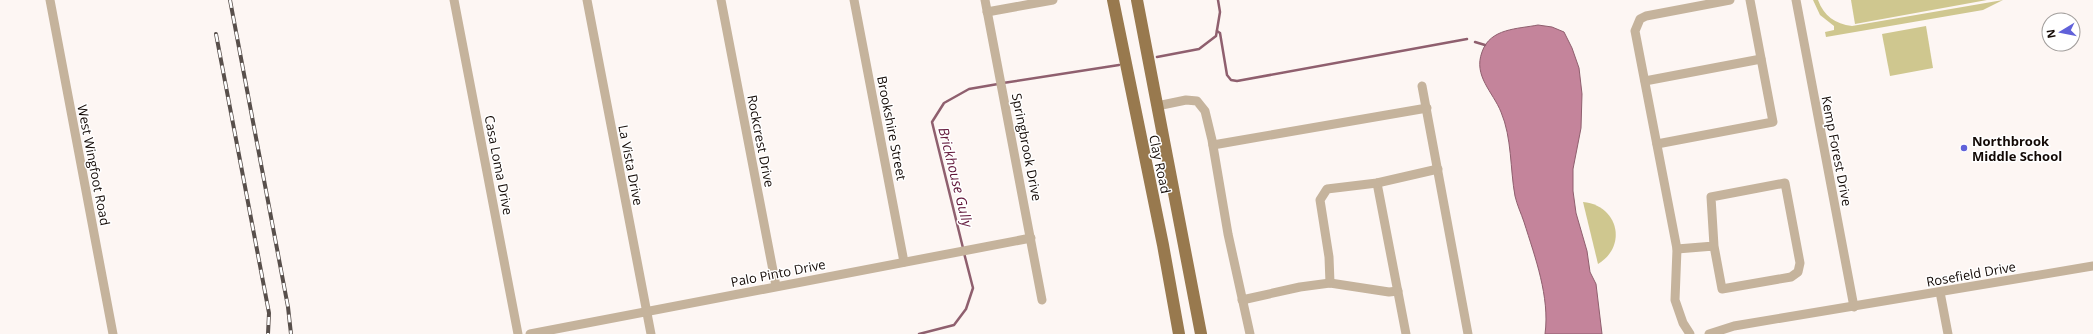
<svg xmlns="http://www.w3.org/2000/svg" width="2093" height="334" font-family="'Open Sans',sans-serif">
  <rect width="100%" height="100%" fill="#fdf6f3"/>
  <g fill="#cfc78f">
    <path d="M 1813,0 L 1818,0 C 1824,16 1835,24 1852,26 L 2003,0 L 1983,10 L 1826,37 L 1825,32 L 1834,30 L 1834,26 L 1820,15 Z"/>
    <path d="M 1851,0 L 1987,0 L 1855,24 Z"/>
    <path d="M 1926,26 L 1933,68 L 1890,76 L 1882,34 Z"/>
    <path d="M 1583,202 C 1618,205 1628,246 1598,264 Z"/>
  </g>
  <path fill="#c4849b" stroke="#8f5f6e" d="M 1538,25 L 1552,27 L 1564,32 L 1572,48 L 1579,68 L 1582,94 L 1581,128 L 1573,169 L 1573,191 L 1576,213 L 1587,251 L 1590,272 L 1596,284 L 1602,334 L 1545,334 C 1550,297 1535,257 1524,222 C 1521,213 1517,205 1515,196 C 1510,169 1512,138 1501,112 C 1493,92 1473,76 1482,52 C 1490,28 1518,29 1538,25 Z"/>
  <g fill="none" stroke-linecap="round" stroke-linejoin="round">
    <g stroke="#8f5f6e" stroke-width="2.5">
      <path d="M 1217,31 L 1220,33 L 1227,75 L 1231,80 L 1237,81 L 1467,39"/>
      <path d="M 1475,42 L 1485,45"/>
      <path d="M 1157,57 L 1199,49 L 1216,36 L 1220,12 L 1218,0"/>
      <path d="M 1003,83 L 1119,65"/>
      <path d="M 963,248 L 932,122 L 944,103 L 969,89 L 998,84"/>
      <path d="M 919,334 L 954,325 L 966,309 L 973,288 L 964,253"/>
    </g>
    <g stroke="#c5b39c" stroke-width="9">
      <path d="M 50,0 L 113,334"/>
      <path d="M 454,0 L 518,334"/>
      <path d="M 587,0 L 651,334"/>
      <path d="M 721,0 L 776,286"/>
      <path d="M 854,0 L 904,262"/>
      <path d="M 985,0 L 1042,300"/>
      <path d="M 1796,0 L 1854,307"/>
      <path d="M 987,12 L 1053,0"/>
      <path d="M 1645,81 L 1761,59"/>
      <path d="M 1422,86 L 1468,334"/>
      <path d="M 1157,106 L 1186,100 L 1197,101 L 1205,111 L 1212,140 L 1228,234 L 1250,334"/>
      <path d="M 1657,144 L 1773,122 L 1750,0"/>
      <path d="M 1213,145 L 1427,108"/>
      <path d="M 1377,183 L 1406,334"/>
      <path d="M 1677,249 L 1714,246 L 1711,197 L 1785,183 L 1800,263 L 1798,272 L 1791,277 L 1722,289 L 1714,246"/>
      <path d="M 1330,283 L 1329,257 L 1320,200 L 1327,189 L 1377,183 L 1438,169"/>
      <path d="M 1940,292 L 1948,334"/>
      <path d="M 1242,300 L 1300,287 L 1330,283 L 1389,292 L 1398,291"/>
      <path d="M 530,334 L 1031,238"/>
      <path d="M 1690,334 L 1683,323 L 1675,300 L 1677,249 L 1635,31 L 1640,19 L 1646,16 L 1730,0"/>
      <path d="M 1709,334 L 1734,326 L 2093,266"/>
    </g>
    <g stroke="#98794e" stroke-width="12">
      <path d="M 1113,0 L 1163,245 L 1179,334"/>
      <path d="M 1137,0 L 1201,334"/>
    </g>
    <defs>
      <g id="rail">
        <path d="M 230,0 L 288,307 L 291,334"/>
        <path d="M 216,34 L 269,313 L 268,334"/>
      </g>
    </defs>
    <use href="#rail" stroke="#584f4b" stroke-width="4"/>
    <use href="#rail" stroke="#fff" stroke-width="2.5" stroke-dasharray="8" stroke-linecap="butt"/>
  </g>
  <circle fill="#6061d9" stroke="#fff" stroke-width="1.5" cx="1964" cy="148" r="4"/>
  <g text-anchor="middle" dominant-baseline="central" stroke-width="3" stroke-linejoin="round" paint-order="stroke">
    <g font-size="13" fill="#130905" stroke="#fff">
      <text transform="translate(892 128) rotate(79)">Brookshire Street</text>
      <text transform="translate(761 141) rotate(79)">Rockcrest Drive</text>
      <text transform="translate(1027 147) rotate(79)">Springbrook Drive</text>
      <text transform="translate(1837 151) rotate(79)">Kemp Forest Drive</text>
      <text transform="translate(1160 164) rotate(78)">Clay Road</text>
      <text transform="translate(94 165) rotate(79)">West Wingfoot Road</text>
      <text transform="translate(499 165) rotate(79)">Casa Loma Drive</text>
      <text transform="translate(631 165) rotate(79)">La Vista Drive</text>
      <text transform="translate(778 273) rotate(-11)">Palo Pinto Drive</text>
      <text transform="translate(1971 274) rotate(-10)">Rosefield Drive</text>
    </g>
    <g font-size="13" font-weight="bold" fill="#130905" stroke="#fff" text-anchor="start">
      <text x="1972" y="141">Northbrook<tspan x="1972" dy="15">Middle School</tspan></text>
    </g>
    <g font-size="14" font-style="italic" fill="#611539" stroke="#fff">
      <text transform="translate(956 177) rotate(76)">Brickhouse Gully</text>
    </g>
  </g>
  <g transform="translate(2061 32) rotate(260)"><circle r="19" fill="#ffffff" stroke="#a19d9b"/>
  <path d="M0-3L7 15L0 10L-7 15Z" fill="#6061d9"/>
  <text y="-6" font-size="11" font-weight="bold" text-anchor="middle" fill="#130905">N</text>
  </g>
</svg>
